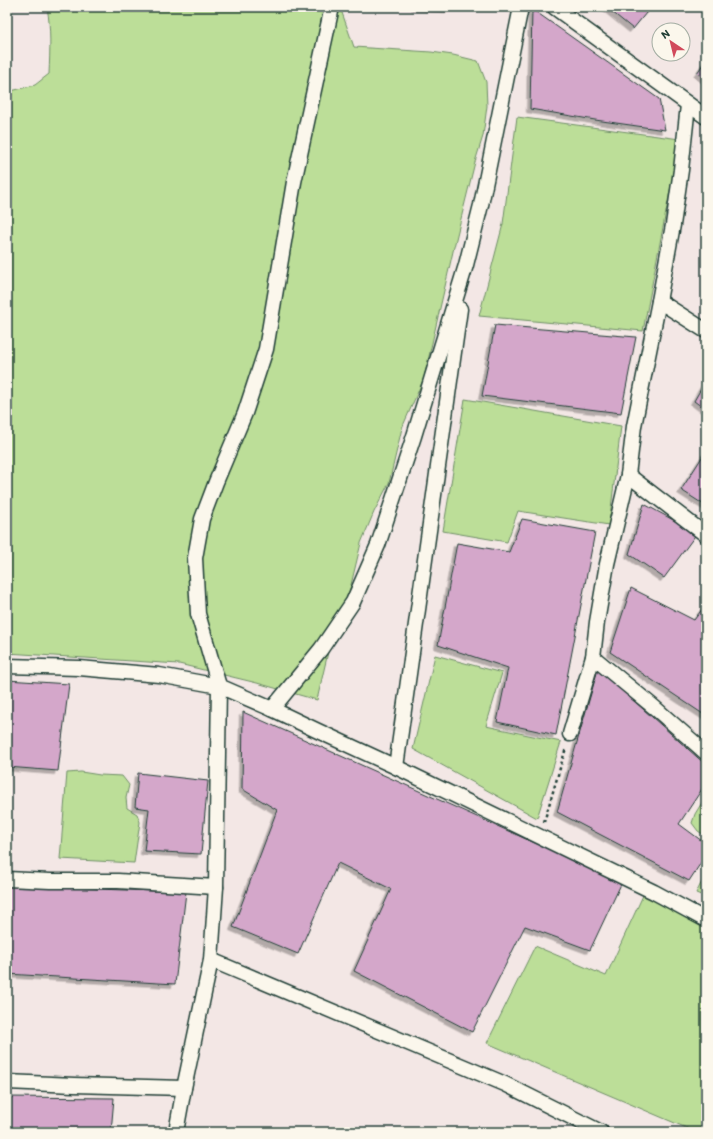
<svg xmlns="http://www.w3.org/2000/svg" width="713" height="1139" font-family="Itim,sans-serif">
  <defs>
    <filter id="shadow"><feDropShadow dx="-3.5" dy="3.5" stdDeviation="0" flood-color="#0004"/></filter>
  </defs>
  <rect width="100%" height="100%" fill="#f3e7e5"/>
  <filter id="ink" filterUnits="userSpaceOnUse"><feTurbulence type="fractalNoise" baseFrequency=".025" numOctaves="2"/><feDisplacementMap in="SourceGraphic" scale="8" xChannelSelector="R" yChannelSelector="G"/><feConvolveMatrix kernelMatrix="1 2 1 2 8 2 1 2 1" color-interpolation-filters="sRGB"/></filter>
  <g filter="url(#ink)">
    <g fill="#bcde98" stroke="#6e8e66">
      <path d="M 47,7 L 340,7 L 354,47 L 431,52 L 453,55 L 478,61 L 486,82 L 487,106 L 483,136 L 475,162 L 454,247 L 424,378 L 402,428 L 389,483 L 374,512 L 361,543 L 344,614 L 329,648 L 317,700 L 257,683 L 179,664 L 7,653 L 7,92 L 35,85 L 49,74 C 50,51 51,29 47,7 Z"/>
      <path d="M 517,117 L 680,139 L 643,331 L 479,316 L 503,224 Z"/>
      <path d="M 465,399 L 621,426 L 609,525 L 518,511 L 507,542 L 443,531 Z"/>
      <path d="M 435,655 L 502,673 L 486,726 L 561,742 L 537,818 L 413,749 Z"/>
      <path d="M 81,772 L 100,775 L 122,776 L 129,785 L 126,798 L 127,808 L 137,814 L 140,822 L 134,863 L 60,859 L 67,773 Z"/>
      <path d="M 706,796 L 706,836 L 698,831 L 692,823 L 695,814 Z"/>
      <path d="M 706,874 L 706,897 L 696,893 Z"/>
      <path d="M 645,891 L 706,926 L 706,1132 L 696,1132 L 487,1043 L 535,946 L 606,976 Z"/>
    </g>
    <g fill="#d4a7ca" stroke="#1f3d34" filter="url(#shadow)">
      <path d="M 415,7 L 451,7 L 450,9 Z"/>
      <path d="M 606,7 L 651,7 L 633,29 Z"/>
      <path d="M 532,9 L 659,99 L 665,130 L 595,120 L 530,109 Z"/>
      <path d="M 706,60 L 706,80 L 697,73 Z"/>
      <path d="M 495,325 L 636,337 L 621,413 L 482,396 Z"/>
      <path d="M 706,380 L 706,410 L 694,401 Z"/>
      <path d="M 706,451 L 706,506 L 681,490 Z"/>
      <path d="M 644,504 L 697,533 L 664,578 L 629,554 Z"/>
      <path d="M 522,519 L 595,532 L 556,735 L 497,722 L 508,668 L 438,645 L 457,543 L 509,552 Z"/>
      <path d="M 631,588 L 694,620 L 706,604 L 706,716 L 610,652 Z"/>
      <path d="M 598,669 L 706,765 L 706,783 L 679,824 L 706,844 L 706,855 L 689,881 L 557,812 Z"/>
      <path d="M 7,680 L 69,684 L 58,771 L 7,767 Z"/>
      <path d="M 243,712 L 622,882 L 590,950 L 525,926 L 472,1032 L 354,971 L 391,889 L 338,863 L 298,954 L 233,927 L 277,810 L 242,789 Z"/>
      <path d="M 138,773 L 208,781 L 201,854 L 144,851 L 149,809 L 135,807 Z"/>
      <path d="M 7,886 L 186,892 L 175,984 L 7,974 Z"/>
      <path d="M 7,1097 L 114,1098 L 111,1132 L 7,1132 Z"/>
    </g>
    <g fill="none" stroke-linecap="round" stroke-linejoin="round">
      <defs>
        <g id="minor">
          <path d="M 554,7 L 706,117"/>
          <path d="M 688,105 L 681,170 L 673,225 L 659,301 L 634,426 L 628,475 L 607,564 L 597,622 L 593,657 L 655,708 L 706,753"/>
          <path d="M 659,301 L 706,331"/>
          <path d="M 628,475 L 706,535"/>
          <path d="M 7,666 L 79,668 L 159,675 L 219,686 L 272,709 L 318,731 L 396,767 L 654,892 L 706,920"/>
          <path d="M 272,709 L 321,649 L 353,602 L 378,545 L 414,436 L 466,265 L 481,205 L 521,7"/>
          <path d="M 570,734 L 593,657"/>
          <path d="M 396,767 L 460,309"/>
          <path d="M 7,879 L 50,881 L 118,881 L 216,887"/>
          <path d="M 211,960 L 505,1084 L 601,1132"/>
          <path d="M 7,1082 L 74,1085 L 184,1088"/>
          <path d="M 176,1132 L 184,1088 L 211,960 L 216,887 L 219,686 L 198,614 L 195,558 L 202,519 L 216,482 L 245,413 L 266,349 L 294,182 L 332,7"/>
        </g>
      </defs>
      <use href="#minor" stroke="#1f3d34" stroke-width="17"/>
      <path stroke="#1f3d34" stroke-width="2.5" stroke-dasharray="3 3" stroke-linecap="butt" d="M 544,822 L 566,748"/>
      <use href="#minor" stroke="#fbf7ec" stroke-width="14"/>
    </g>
  </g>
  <rect width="713" height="1139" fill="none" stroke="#fbf7ec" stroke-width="24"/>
  <rect x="12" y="12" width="689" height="1115" fill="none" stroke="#1f3d34" stroke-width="1.5" filter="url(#ink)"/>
  <g transform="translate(671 42) rotate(325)"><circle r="19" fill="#fbf7ec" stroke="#a3ada2"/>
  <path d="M0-3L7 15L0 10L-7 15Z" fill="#d1495b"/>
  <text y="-6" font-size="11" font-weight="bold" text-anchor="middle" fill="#1f3d34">N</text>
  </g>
</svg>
